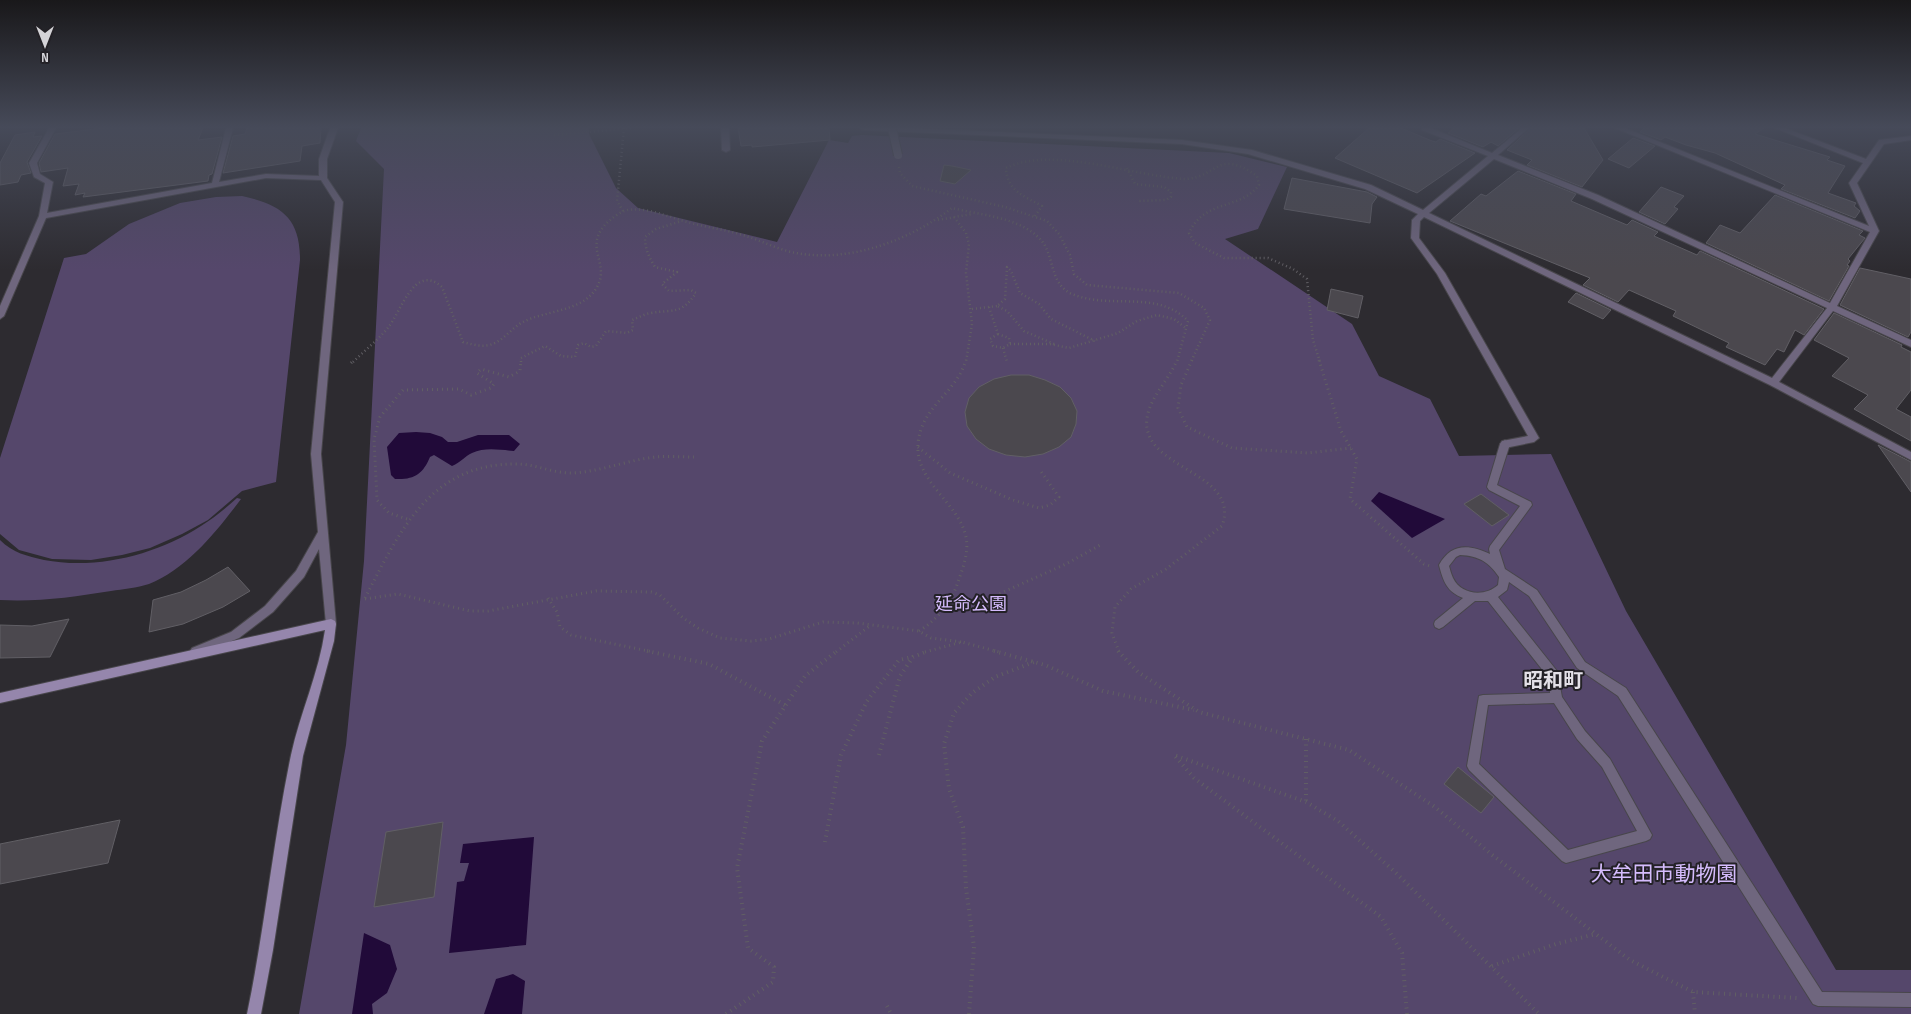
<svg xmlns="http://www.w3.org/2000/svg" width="1911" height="1014" font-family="'Sofia Sans Condensed','Noto Sans JP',sans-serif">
  <rect width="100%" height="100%" fill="#2d2b30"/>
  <g fill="#55476b">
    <path d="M 361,128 L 589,128 L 589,134 L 616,188 L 638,208 L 777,242 L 829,140 L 848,143 L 852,136 L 862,135 L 1229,153 L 1287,167 L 1258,229 L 1225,239 L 1352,324 L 1379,376 L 1430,399 L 1459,456 L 1551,454 L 1626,611 L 1836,970 L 1911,970 L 1911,1014 L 299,1014 L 346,745 L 364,561 L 384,169 L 356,141 Z"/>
    <path d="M 242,196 C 282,205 300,218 300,260 L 276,482 L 242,491 L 208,520 L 182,534 L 150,548 L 122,555 L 91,560 L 52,559 L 19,550 L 0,534 L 0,458 L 64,258 L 86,254 L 129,224 L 180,203 L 216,197 Z"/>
    <path d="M 237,498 L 241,499 C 217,531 187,569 149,584 C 137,588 123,589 111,591 C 74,597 38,602 0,600 L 0,540 C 13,553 27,556 44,560 C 97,570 156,555 201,526 C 214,518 226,508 237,498 Z"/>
  </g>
  <g fill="#210a39">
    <path d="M 416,432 L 430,433 L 442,437 L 448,442 L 457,442 L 478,435 L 509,435 L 520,444 L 514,451 C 500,450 485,447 472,453 C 465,456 461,462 452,466 L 434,455 L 430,457 C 423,474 414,480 395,479 L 391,475 L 387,447 L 399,433 Z"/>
    <path d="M 1379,492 L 1445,519 L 1412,538 L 1371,501 Z"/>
    <path d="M 534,837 L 526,945 L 449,953 L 457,882 L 464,881 L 469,863 L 460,863 L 463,844 Z"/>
    <path d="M 364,933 L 390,945 L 397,969 L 387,993 L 372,1004 L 373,1014 L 352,1014 Z"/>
    <path d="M 513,974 L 525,981 L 522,1014 L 484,1014 L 496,979 Z"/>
  </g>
  <g fill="#4b484e" stroke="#615f65">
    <path d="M 103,128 L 203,128 L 198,140 L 222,137 L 212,174 L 209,175 L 208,181 L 83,197 L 85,193 L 75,195 L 79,184 L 63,186 L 68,168 L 41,172 L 39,163 L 55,134 Z"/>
    <path d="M 247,128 L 321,128 L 320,143 L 302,146 L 300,161 L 223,173 L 233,136 L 245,134 Z"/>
    <path d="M 738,128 L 829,128 L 830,140 L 752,147 L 752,145 L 741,146 Z"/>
    <path d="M 1369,128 L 1401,128 L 1432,141 L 1436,142 L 1440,139 L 1475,153 L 1417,193 L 1335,158 Z"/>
    <path d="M 1454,128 L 1519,128 L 1498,146 L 1491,142 L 1483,147 L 1448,133 Z"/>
    <path d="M 1531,128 L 1584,128 L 1603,160 L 1582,187 L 1527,165 L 1532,160 L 1507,150 Z"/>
    <path d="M 1644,128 L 1764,128 L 1755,134 L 1830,157 L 1827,160 L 1845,166 L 1828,193 L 1856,203 L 1854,206 L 1860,211 L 1855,218 L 1781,189 L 1785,185 L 1715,153 L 1686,145 L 1665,137 L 1661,140 L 1640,132 Z"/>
    <path d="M 35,132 L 33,137 L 42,136 L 27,162 L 31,173 L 21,175 L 18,182 L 0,185 L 0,163 L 15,135 Z"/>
    <path d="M 1633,138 L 1655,146 L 1629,168 L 1608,159 Z"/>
    <path d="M 944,165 L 952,166 L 971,170 L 955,184 L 940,181 Z"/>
    <path d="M 1518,171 L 1576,194 L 1571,201 L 1627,225 L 1632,220 L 1658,232 L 1654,236 L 1697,255 L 1700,251 L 1824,309 L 1804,335 L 1795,330 L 1784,352 L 1777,349 L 1765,365 L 1726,347 L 1729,343 L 1673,316 L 1676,311 L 1629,290 L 1618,302 L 1583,285 L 1590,278 L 1450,221 L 1481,194 L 1486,196 Z"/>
    <path d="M 1292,178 L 1367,192 L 1377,197 L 1372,204 L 1370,223 L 1284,209 Z"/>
    <path d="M 1661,187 L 1684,196 L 1674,207 L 1678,209 L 1665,224 L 1639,212 Z"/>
    <path d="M 1775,195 L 1863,231 L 1859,235 L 1865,238 L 1848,259 L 1850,261 L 1847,265 L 1849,266 L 1829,301 L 1706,243 L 1720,225 L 1740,233 Z"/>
    <path d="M 1860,268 L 1911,279 L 1911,332 L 1908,337 L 1840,305 Z"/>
    <path d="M 1331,289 L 1363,296 L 1358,318 L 1327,310 Z"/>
    <path d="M 1576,293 L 1611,310 L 1603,319 L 1568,302 Z"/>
    <path d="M 1834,313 L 1902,345 L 1901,347 L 1911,352 L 1911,390 L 1896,409 L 1911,417 L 1911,441 L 1854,409 L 1868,395 L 1832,376 L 1849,358 L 1814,340 Z"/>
    <path d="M 1011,375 L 1029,375 L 1045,380 L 1060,387 L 1071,398 L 1077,411 L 1076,424 L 1071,437 L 1059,447 L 1043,454 L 1025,457 L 1006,455 L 989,449 L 976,439 L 967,426 L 965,412 L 969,398 L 979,387 L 994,379 Z"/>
    <path d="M 1878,445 L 1911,462 L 1911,492 Z"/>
    <path d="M 1481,494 L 1509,515 L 1492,526 L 1464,504 Z"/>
    <path d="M 228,567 L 250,591 L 223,607 L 183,624 L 149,632 L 153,600 L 181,592 L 206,580 Z"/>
    <path d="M 69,619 L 50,657 L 0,658 L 0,625 L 32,626 Z"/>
    <path d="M 1458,767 L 1494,797 L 1481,813 L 1444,784 Z"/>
    <path d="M 120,820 L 108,863 L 0,884 L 0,844 Z"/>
    <path d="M 443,822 L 434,897 L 374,907 L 386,832 Z"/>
  </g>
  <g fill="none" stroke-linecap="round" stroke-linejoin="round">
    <defs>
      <g id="lane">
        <path d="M 721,128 L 729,128 L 730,150 L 726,152 L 722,150 Z"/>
        <path d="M 1505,440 L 1510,444 L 1497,485 L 1531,502 L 1532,505 L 1499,550 L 1505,569 L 1537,590 L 1585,662 L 1626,688 L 1822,992 L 1911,993 L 1911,1007 L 1818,1006 L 1813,1004 L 1618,696 L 1577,668 L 1529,596 L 1509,582 L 1507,590 L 1498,597 L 1557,671 L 1562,697 L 1585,731 L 1610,759 L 1652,835 L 1650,839 L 1646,841 L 1566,863 L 1562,861 L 1469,770 L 1467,766 L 1479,696 L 1483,695 L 1550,693 L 1548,677 L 1488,601 L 1475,601 L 1443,627 L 1439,629 L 1435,627 L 1434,624 L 1435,621 L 1463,598 C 1447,592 1443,581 1439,565 C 1451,543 1469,544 1490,554 L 1489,549 L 1490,546 L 1520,506 L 1489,490 L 1487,487 L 1500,444 ZM 1460,555 C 1479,556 1489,562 1499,577 L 1498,585 C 1485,597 1461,595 1453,578 C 1451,574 1450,569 1449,566 L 1456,557 ZM 1554,703 L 1577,739 L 1602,767 L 1637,831 L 1568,850 L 1479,764 L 1488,705 Z"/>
      </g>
      <g id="street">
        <path d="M 49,128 L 56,128 L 37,163 L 40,174 L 53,182 L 47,213 L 212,183 L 226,128 L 233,128 L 219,182 L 266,174 L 319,176 L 319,159 L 330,128 L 338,128 L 327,159 L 327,178 L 343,202 L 321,454 L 336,624 L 335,627 L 331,629 L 327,627 L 326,624 L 319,549 L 304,577 L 273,612 L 239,638 L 196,656 L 192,654 L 190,651 L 192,648 L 231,632 L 265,606 L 296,571 L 318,532 L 311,454 L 335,202 L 321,180 L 266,178 L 46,218 L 4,316 L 0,319 L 0,306 L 39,216 L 45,183 L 34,177 L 29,163 Z"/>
        <path d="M 859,128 L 907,128 L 1182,140 L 1252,150 L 1371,185 L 1423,210 L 1488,156 L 1422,130 L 1422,128 L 1431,128 L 1492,153 L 1522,128 L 1529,128 L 1498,155 L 1598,195 L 1830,303 L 1870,232 L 1615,128 L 1625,128 L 1869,226 L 1849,183 L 1863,163 L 1775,128 L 1785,128 L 1866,159 L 1879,140 L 1911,136 L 1911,140 L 1884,144 L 1857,183 L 1879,231 L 1837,306 L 1911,340 L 1911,347 L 1833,311 L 1779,382 L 1911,452 L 1911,460 L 1770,385 L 1424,217 L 1420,221 L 1419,238 L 1445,273 L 1539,438 L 1534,442 L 1505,448 L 1502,447 L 1500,444 L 1502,441 L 1528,436 L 1437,274 L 1411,238 L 1412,220 L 1418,214 L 1365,189 L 1248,154 L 1182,144 L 863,130 ZM 1494,159 L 1592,199 L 1827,308 L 1772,378 L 1429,213 Z"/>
      </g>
      <path id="secondary" d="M 331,619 L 335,621 L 336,624 L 334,641 L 303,756 L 273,950 L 261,1014 L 247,1014 C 265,928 273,841 291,755 C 300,713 319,673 325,630 L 0,703 L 0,693 Z"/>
    </defs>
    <use href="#lane" stroke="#48464b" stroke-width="2"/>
    <use href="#street" stroke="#48464b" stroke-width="2"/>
    <use href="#secondary" stroke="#48464b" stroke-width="2"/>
    <g stroke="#615f64" stroke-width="2.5" stroke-dasharray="1 3" stroke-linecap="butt">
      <path d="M 554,135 L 633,128"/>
      <path d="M 899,167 L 900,173 L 912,186 L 1005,207 L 1047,221 L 1059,234 L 1070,255 L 1074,274 L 1087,285 L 1179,293 L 1204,308 L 1210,320 L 1191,362"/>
      <path d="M 1127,168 L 1135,184 L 1164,187 L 1171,192 L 1171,197 L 1166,200 L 1137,201"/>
      <path d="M 623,211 L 617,201 L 624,128"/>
      <path d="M 1035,216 L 1042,206 C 1024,196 1007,191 1006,168 C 1052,145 1136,177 1186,179 C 1218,177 1217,148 1257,176 L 1259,185 C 1241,210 1204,199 1189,233 L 1195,243 L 1224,258 L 1268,258 L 1293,269 L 1307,279 L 1313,340 L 1320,362"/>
      <path d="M 954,217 L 966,233 L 969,244 L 966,273 L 972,324 L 966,362"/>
      <path d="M 938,220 L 972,214"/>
      <path d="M 989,307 L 998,334"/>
      <path d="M 972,309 L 997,306"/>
      <path d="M 998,334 L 1009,338 L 1010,344 L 1003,348 L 993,346 L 990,339 Z"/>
      <path d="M 1010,344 L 1050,344 L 1069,348 L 1118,333 L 1137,321 L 1157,315 L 1174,319 L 1187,329"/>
      <path d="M 1054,344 L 1024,331 L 1007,311 L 997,306 L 1005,299 L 1007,267 L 1011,271 L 1020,293 L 1039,304 L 1051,319 L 1095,341"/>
      <path d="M 1003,348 L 1007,362"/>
      <path d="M 353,362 C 364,351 377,341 387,329 C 401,313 414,262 442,287 L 463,342 C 471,344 480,347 489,345 C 503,342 511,328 523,322 C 546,310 583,312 597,287 C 611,263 581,246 609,221 C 614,217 621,211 628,210 C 649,207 670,218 691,223 C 709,228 728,230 746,236 C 762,241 779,250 796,253 C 850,263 910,240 952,208 C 980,215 1020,217 1041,240 C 1055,256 1049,284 1072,294 C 1110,310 1157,289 1188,321 L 1177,362"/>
      <path d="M 521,362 L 521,358 L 545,346 L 561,356 L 575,357 L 578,345 L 584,343 L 591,347 L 596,346 L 606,331 L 627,333 L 633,330 L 632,320 C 638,318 644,314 651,313 C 674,309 681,315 696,293 L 691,290 L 669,291 L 662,284 L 677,272 L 655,267 C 649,257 645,249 645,237 L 656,229 L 682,221"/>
    </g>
    <g stroke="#615f64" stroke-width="3" stroke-dasharray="1 4" stroke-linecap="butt">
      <path d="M 1192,360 L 1181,385 L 1178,408 L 1187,427 L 1232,448 L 1308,453 L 1351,448"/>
      <path d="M 1319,360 L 1341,431 L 1357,459 L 1350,499 L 1424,564 L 1430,566"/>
      <path d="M 351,363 L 354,360"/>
      <path d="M 918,447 L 950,473 L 1013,500 L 1039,508 L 1050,505 L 1059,497 L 1040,470"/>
      <path d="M 407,519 L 389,513 L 377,500 L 374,439 L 380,417 L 403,390 L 459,389 L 471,395 L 491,388 L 494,384 L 477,373 L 481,369 L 509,377 L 520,371 L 521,360"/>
      <path d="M 365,598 C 400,531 430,463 517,464 C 536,464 554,474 574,473 C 602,471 628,460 656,457 C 668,456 681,457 694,457"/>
      <path d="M 548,598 L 557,612 L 560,627 L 571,635 L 653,652"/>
      <path d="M 365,599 L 398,594 L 470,611 L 488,611 L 596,591 L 651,592 L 660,595 L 683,618 L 698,628 L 720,638 L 751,641 L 769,639 L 823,622 L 857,623 L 919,631 L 931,638 L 962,642"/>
      <path d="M 946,605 L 992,597 L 1066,564 L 1102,544"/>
      <path d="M 919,631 C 938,619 951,603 958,582 C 963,568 969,552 966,537 C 959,503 915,482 918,444 C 921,406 956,394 966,360"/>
      <path d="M 836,652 L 871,625"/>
      <path d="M 925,652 L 962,642 L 999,652"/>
      <path d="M 1119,652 L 1112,633 L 1115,607 L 1131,589 L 1166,569 L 1222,526 C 1242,471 1140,470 1147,418 C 1150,397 1169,380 1177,360"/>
    </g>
    <g stroke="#615f64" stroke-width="4" stroke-dasharray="1 4.5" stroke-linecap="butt">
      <path d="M 647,651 L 709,664 L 785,705"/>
      <path d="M 994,651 L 1045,665 L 1103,691 L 1194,710"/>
      <path d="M 1118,651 L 1138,672 L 1199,712 L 1349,750 L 1435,807 L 1491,854 L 1630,960 L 1693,992 L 1797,998"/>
      <path d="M 1306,739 L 1306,802"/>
      <path d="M 879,755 L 900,676 L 913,657 L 928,651"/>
      <path d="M 825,842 L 841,755 L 867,701 L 899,660 L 912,657"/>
      <path d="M 1492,966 L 1556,944 L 1596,934"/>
      <path d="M 1693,992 L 1695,1014"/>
      <path d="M 887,1006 L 891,1014"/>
      <path d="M 726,1014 L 773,982 L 774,967 L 748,948 L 737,868 L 762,741 L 805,676 L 837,651"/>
      <path d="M 969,1014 L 974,947 L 966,888 L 963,827 L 949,789 L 944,744 L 954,713 L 972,693 L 995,677 L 1034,662"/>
      <path d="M 1407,1014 L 1402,953 L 1381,917 L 1194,778 L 1174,755 L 1306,802 L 1338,821 L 1396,873 L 1539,1014"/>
    </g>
    <use href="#lane" fill="#6f667e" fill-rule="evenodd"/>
    <use href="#street" fill="#6f667e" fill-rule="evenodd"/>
    <use href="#secondary" fill="#9586ac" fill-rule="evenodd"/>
    <defs>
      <path id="lane-bridge" d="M 892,128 L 898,155"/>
    </defs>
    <use href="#lane-bridge" stroke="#48464b" stroke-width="10" stroke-linecap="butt"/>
    <use href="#lane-bridge" stroke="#6f667e" stroke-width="8"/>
  </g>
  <linearGradient id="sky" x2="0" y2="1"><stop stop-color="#19181a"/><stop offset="0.47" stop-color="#464a59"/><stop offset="1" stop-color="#464a59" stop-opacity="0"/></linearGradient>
  <rect width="1911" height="270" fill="url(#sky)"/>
  <g text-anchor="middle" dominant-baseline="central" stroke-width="4" stroke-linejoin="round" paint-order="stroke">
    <g font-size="18" fill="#d5bcfd" stroke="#232126">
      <text x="971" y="604">延命公園</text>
    </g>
    <g font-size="20" font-weight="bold" fill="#e3e0e7" stroke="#232126">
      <text x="1553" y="681">昭和町</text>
    </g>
    <g font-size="21" fill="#d5bcfd" stroke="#232126">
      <text x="1664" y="874">大牟田市動物園</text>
    </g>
  </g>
  <g transform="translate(45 45) rotate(180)" stroke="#232126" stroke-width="4" paint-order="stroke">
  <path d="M0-4L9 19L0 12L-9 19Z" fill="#d4d3d7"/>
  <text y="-8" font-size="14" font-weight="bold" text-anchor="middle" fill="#d4d3d7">N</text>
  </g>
</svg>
